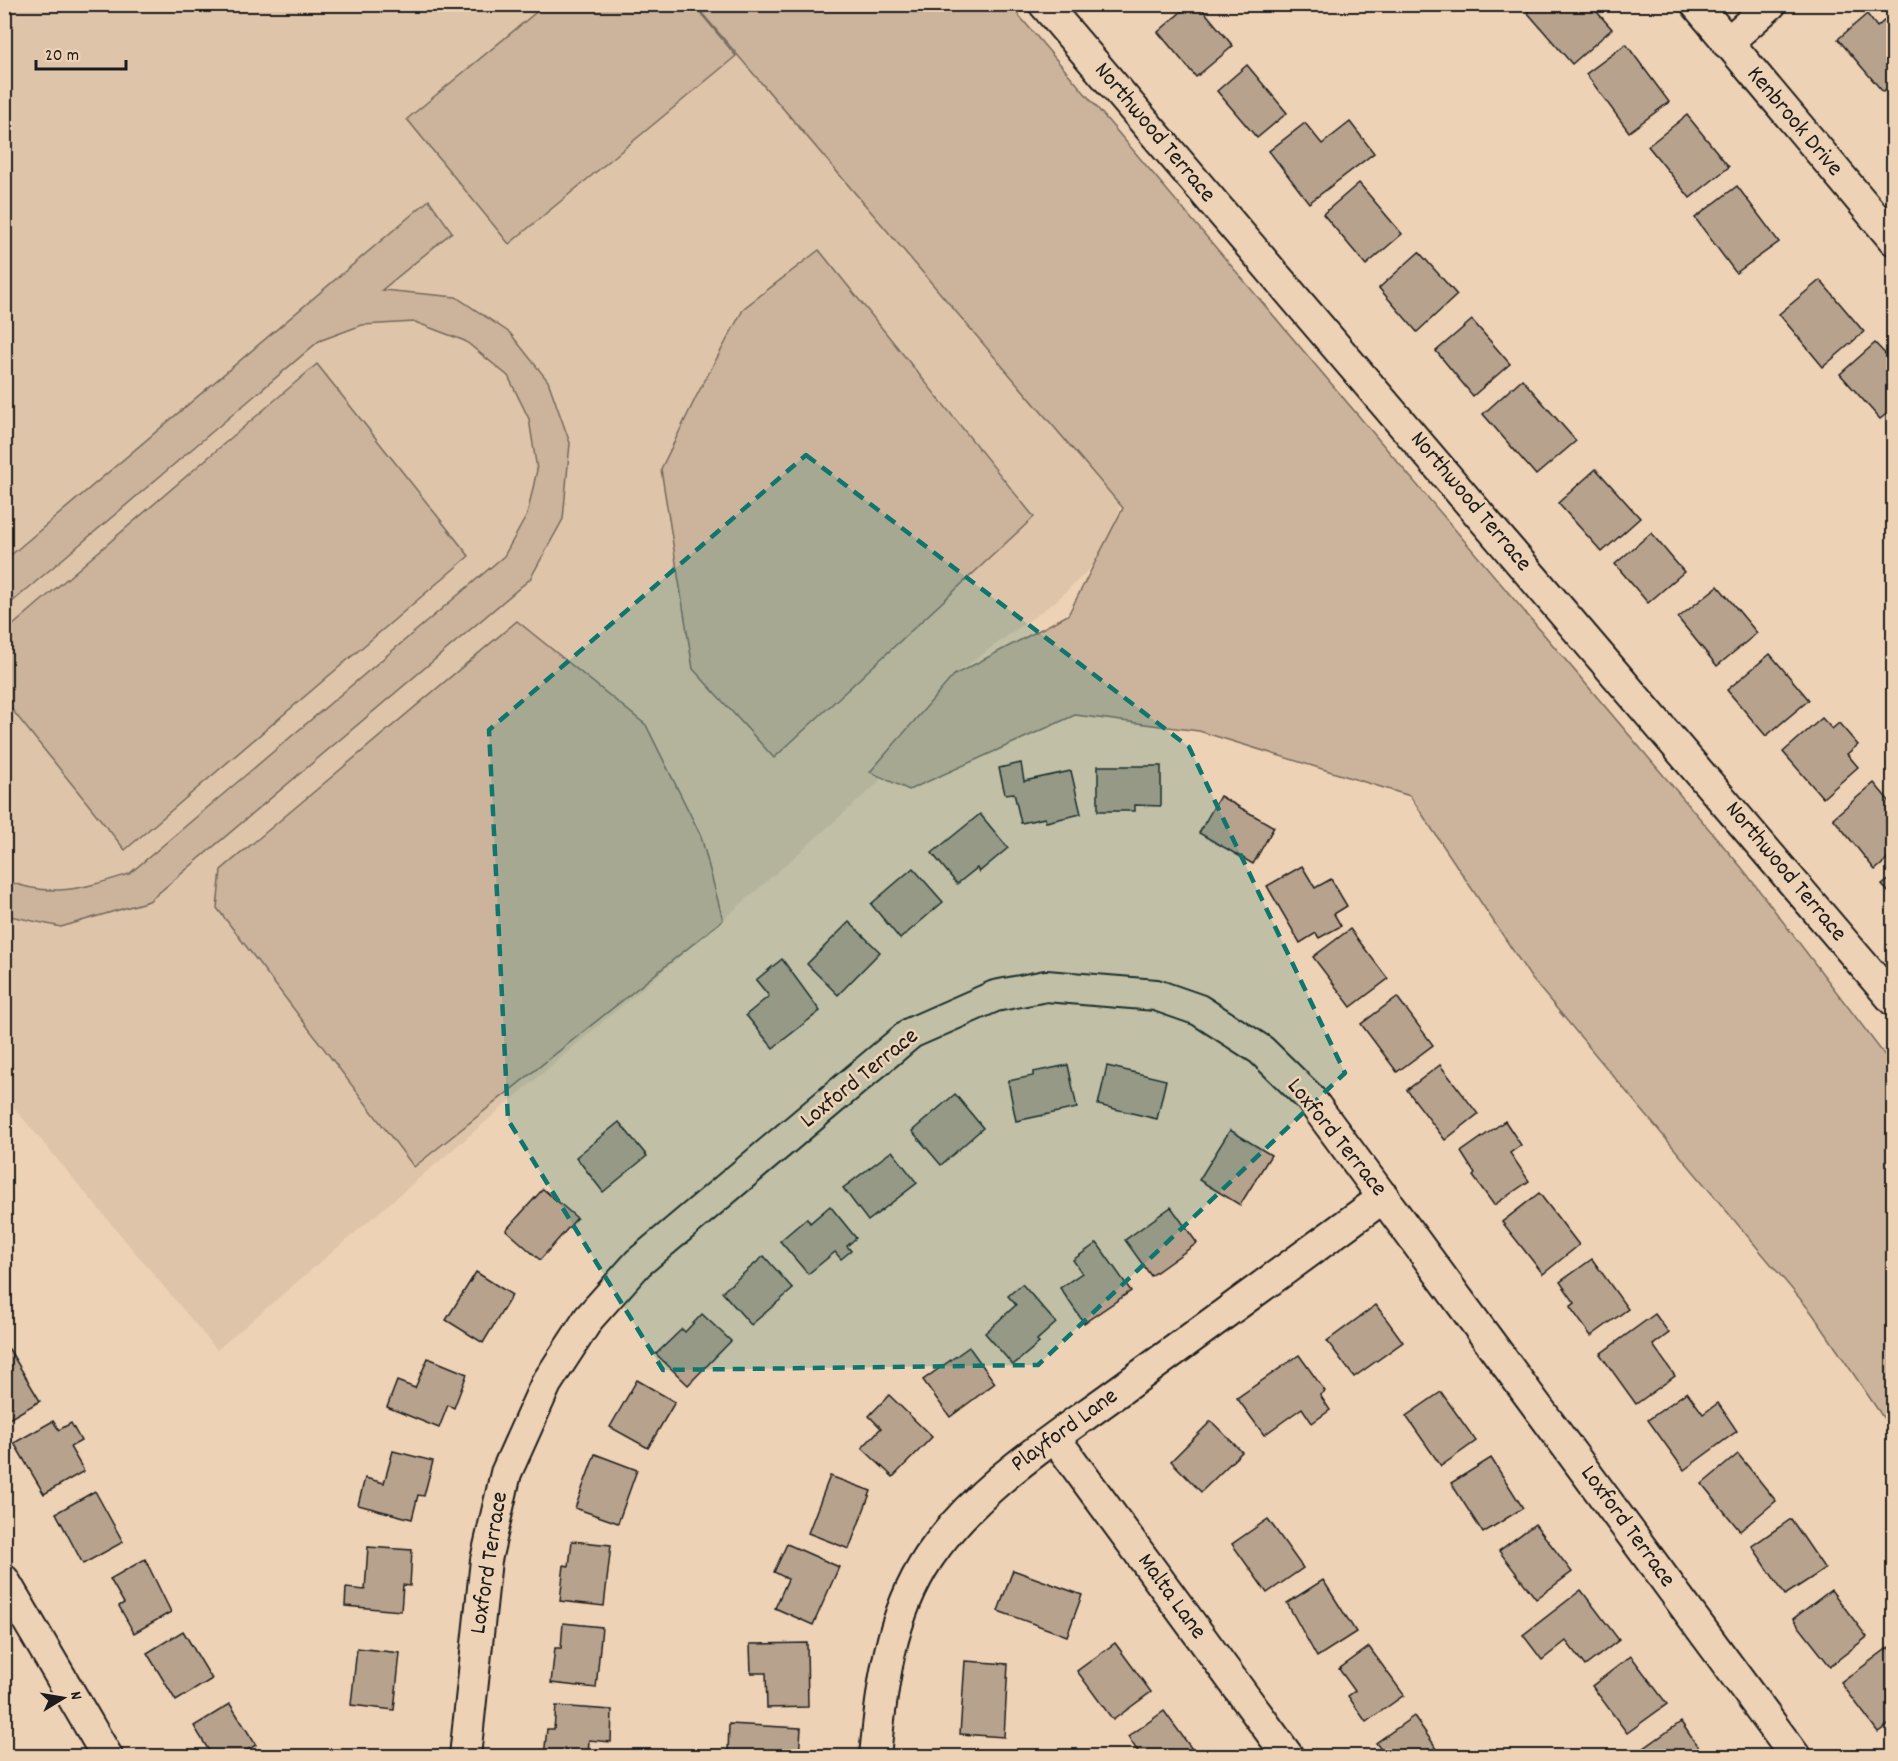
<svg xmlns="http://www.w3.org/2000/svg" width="1898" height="1761" font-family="Dekko,sans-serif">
  <rect width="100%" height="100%" fill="#eed2b5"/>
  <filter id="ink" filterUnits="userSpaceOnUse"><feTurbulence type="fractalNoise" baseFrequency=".0167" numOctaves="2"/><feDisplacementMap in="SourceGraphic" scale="12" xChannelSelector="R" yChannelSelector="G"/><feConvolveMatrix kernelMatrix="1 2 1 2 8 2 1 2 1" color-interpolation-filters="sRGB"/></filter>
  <g filter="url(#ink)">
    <path fill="#dec4a9" d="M 4,5 L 710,5 L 1122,491 L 1113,547 L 1057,600 L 954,675 L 877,784 L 723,920 L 217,1350 L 5,1097 Z"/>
    <g fill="#ccb49c" stroke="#74685c" stroke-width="1.5">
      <path d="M 546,4 L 694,5 L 736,56 L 509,244 L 407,119 Z"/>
      <path d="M 695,5 L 1010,5 L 1742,868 L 1893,1066 L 1893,1432 L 1812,1313 L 1532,979 L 1410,796 L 1199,731 L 1075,715 L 909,790 L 870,772 L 954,675 L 1068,615 L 1123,508 Z"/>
      <path d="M 429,200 L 452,232 L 382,290 L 456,297 L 510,333 L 548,381 L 570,443 L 563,519 L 530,579 L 149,901 L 61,927 L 5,915 L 5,880 C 51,899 84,888 129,874 L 504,556 L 527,515 L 537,470 L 529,419 L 508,376 L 465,341 L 415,322 L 362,325 L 319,341 L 5,608 L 5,560 Z"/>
      <path d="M 819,250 L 1034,517 L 774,758 L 693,669 L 661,469 L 697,395 L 744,308 Z"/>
      <path d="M 317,364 L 469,556 L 125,850 L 5,701 L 5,632 Z"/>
      <path d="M 517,621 L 646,725 L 701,836 L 723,920 L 414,1167 L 217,908 L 221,870 Z"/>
    </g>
    <g fill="#b7a28d" stroke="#1c1c1c" stroke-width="1.5">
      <path d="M 1190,4 L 1198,4 L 1233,46 L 1196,77 L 1158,32 Z"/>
      <path d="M 1535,4 L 1590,4 L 1612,29 L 1572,64 L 1527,12 Z"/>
      <path d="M 1894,12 L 1894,83 L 1883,92 L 1838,39 L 1867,14 L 1877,27 Z"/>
      <path d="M 1626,44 L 1669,102 L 1629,132 L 1586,74 Z"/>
      <path d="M 1247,65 L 1287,113 L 1257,138 L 1217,91 Z"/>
      <path d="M 1687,115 L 1729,167 L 1690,198 L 1648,146 Z"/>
      <path d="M 1350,122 L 1374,153 L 1309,203 L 1269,151 L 1305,123 L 1322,144 Z"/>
      <path d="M 1359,183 L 1402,234 L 1366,265 L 1323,214 Z"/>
      <path d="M 1737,186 L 1779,242 L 1736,273 L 1695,218 Z"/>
      <path d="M 1419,252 L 1457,295 L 1417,332 L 1379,288 Z"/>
      <path d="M 1820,280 L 1864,332 L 1823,367 L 1779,314 Z"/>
      <path d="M 1472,320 L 1510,364 L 1473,396 L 1436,351 Z"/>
      <path d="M 1875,343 L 1894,363 L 1894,408 L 1880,419 L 1840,374 Z"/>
      <path d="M 1522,379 L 1576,441 L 1536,475 L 1483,414 Z"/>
      <path d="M 1596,469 L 1640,518 L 1602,552 L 1558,503 Z"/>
      <path d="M 1651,533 L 1684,572 L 1648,603 L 1615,564 Z"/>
      <path d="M 1718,586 L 1757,633 L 1717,666 L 1678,618 Z"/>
      <path d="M 1770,654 L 1809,700 L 1766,736 L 1727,690 Z"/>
      <path d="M 1822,718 L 1832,729 L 1839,723 L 1858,745 L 1847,754 L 1858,767 L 1823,798 L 1783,752 Z"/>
      <path d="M 1021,763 L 1024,781 L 1071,771 L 1081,814 L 1046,822 L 1045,818 L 1021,823 L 1014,793 L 1005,794 L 999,768 Z"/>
      <path d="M 1098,766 L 1161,766 L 1161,806 L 1135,805 L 1135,811 L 1098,811 Z"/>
      <path d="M 1874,783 L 1894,807 L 1894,854 L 1875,870 L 1833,818 Z"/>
      <path d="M 1220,796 L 1274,827 L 1253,864 L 1199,833 Z"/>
      <path d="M 980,814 L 1008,848 L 979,872 L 977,868 L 957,884 L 932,853 Z"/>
      <path d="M 1302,866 L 1315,888 L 1331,879 L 1347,906 L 1334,914 L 1341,926 L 1319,938 L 1316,933 L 1300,943 L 1267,886 Z"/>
      <path d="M 913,868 L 943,902 L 900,939 L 871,904 Z"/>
      <path d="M 1894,876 L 1894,898 L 1882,885 Z"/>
      <path d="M 849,922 L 880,952 L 838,995 L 807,964 Z"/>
      <path d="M 1350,929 L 1388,979 L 1351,1007 L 1313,957 Z"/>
      <path d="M 782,959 L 820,1011 L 773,1048 L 746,1015 L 769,996 L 756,980 Z"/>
      <path d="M 1397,997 L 1433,1045 L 1397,1072 L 1361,1024 Z"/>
      <path d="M 1068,1065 L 1077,1108 L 1016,1121 L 1008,1081 L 1033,1076 L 1033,1072 Z"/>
      <path d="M 1440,1065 L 1478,1114 L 1445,1140 L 1407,1090 Z"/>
      <path d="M 1107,1066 L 1166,1080 L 1157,1119 L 1098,1105 Z"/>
      <path d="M 955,1094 L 983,1128 L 941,1165 L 912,1131 Z"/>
      <path d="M 1505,1121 L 1521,1145 L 1510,1153 L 1529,1181 L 1494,1205 L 1473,1176 L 1475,1174 L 1461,1152 Z"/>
      <path d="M 619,1122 L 647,1156 L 603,1192 L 576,1157 Z"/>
      <path d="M 1230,1130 L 1271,1155 L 1240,1205 L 1199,1180 Z"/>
      <path d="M 892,1151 L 917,1183 L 868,1221 L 843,1188 Z"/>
      <path d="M 543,1189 L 577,1218 L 540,1260 L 506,1230 Z"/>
      <path d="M 1539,1193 L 1579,1245 L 1543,1274 L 1502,1222 Z"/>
      <path d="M 830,1206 L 856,1238 L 847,1246 L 851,1251 L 841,1259 L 835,1252 L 808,1274 L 780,1241 L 807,1218 L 810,1223 Z"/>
      <path d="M 1171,1207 L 1197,1243 L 1151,1276 L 1125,1240 Z"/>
      <path d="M 1097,1243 L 1131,1291 L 1084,1323 L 1060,1288 L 1082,1273 L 1073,1260 Z"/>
      <path d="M 764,1256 L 793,1289 L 751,1325 L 722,1292 Z"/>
      <path d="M 1592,1259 L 1628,1309 L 1591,1336 L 1570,1307 L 1575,1303 L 1560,1282 Z"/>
      <path d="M 476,1272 L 512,1295 L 483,1343 L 446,1320 Z"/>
      <path d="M 1022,1284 L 1056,1323 L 1037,1340 L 1039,1343 L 1013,1365 L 985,1333 L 1016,1305 L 1008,1296 Z"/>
      <path d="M 1376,1305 L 1403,1342 L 1354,1377 L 1327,1341 Z"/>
      <path d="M 702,1314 L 731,1341 L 688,1385 L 656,1354 L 682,1329 L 685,1332 Z"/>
      <path d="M 1655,1314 L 1669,1333 L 1653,1345 L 1675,1376 L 1636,1404 L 1600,1354 Z"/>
      <path d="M 969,1347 L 995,1383 L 950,1417 L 923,1380 Z"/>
      <path d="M 9,1349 L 40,1401 L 9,1419 L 4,1411 L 4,1352 Z"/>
      <path d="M 1299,1355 L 1325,1391 L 1320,1395 L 1330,1410 L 1312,1423 L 1302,1408 L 1264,1435 L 1237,1398 Z"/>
      <path d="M 428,1358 L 467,1374 L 454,1408 L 448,1405 L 439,1428 L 387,1407 L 397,1381 L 415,1388 Z"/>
      <path d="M 637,1380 L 675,1402 L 648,1448 L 610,1427 Z"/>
      <path d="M 1441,1392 L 1476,1441 L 1441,1466 L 1406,1416 Z"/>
      <path d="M 1687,1392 L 1703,1414 L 1718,1403 L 1737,1431 L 1684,1470 L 1648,1420 Z"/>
      <path d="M 889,1395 L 932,1437 L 893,1477 L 862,1448 L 881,1428 L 869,1416 Z"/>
      <path d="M 53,1421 L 59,1430 L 71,1423 L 81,1441 L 70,1447 L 84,1471 L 44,1494 L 14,1443 Z"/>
      <path d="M 1211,1421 L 1242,1452 L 1201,1492 L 1171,1461 Z"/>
      <path d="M 393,1451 L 433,1461 L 424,1496 L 418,1495 L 412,1519 L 358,1505 L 365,1478 L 384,1483 Z"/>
      <path d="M 595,1454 L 637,1470 L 618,1523 L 575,1508 Z"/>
      <path d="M 1738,1454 L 1776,1501 L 1740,1531 L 1702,1484 Z"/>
      <path d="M 1491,1458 L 1523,1508 L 1483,1533 L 1451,1483 Z"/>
      <path d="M 830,1476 L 871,1491 L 849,1549 L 808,1533 Z"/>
      <path d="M 95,1491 L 123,1542 L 83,1564 L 56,1513 Z"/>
      <path d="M 1268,1519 L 1303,1568 L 1267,1593 L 1232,1544 Z"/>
      <path d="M 1791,1519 L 1825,1569 L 1785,1595 L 1752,1546 Z"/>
      <path d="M 1535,1524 L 1572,1572 L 1536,1599 L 1499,1551 Z"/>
      <path d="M 572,1541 L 611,1545 L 604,1606 L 560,1601 L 564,1565 L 569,1566 Z"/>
      <path d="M 787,1544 L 839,1567 L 813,1625 L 775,1608 L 788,1579 L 774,1572 Z"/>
      <path d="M 368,1547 L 412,1550 L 410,1586 L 403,1585 L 401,1611 L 345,1606 L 346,1588 L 365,1590 Z"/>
      <path d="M 145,1559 L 171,1612 L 134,1633 L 119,1606 L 124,1603 L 110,1579 Z"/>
      <path d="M 1013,1570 L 1082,1595 L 1067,1636 L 998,1611 Z"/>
      <path d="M 1323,1580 L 1356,1632 L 1317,1657 L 1287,1603 Z"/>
      <path d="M 1581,1590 L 1619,1640 L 1585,1666 L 1566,1641 L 1542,1660 L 1523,1635 Z"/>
      <path d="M 1831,1590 L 1867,1637 L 1830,1666 L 1793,1619 Z"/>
      <path d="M 563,1623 L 602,1627 L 596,1688 L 551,1683 L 555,1648 L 561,1648 Z"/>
      <path d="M 183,1631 L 212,1679 L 176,1701 L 147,1653 Z"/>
      <path d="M 807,1643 L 808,1707 L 767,1708 L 766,1673 L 751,1673 L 750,1644 Z"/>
      <path d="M 1115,1643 L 1151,1692 L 1113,1720 L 1077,1671 Z"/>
      <path d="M 1369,1647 L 1404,1695 L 1366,1722 L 1348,1696 L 1355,1691 L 1339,1669 Z"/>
      <path d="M 1889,1647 L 1894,1653 L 1894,1667 L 1891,1669 L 1894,1673 L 1894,1721 L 1878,1732 L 1841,1683 Z"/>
      <path d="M 357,1648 L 400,1653 L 394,1710 L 351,1705 Z"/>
      <path d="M 1631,1656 L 1667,1704 L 1627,1733 L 1592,1686 Z"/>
      <path d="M 965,1661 L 1008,1664 L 1004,1737 L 960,1734 Z"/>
      <path d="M 230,1704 L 256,1745 L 237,1756 L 212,1756 L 194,1726 Z"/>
      <path d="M 556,1706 L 612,1710 L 611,1742 L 589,1740 L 588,1756 L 544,1756 L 547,1729 L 554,1729 Z"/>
      <path d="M 1164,1711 L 1197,1756 L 1141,1756 L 1128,1737 Z"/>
      <path d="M 1414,1716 L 1442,1756 L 1386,1756 L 1376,1743 Z"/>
      <path d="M 1681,1722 L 1704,1756 L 1644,1756 L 1640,1751 Z"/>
      <path d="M 729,1724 L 801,1728 L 799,1756 L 728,1754 Z"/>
    </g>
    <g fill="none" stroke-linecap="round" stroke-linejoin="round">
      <defs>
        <g id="minor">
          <path d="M 1044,4 L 1894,1001"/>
          <path d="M 1696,4 L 1894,240"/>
          <path d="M 1727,43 L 1771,4"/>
          <path d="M 1055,1438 L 1288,1756"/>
          <path d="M 4,1580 L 107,1756"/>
          <path d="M 465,1756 L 486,1560 L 506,1473 L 546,1384 L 589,1318 L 638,1263 L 911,1033 L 995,996 L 1046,986 L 1156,995 L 1199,1010 L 1261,1050 L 1309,1097 L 1795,1756"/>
          <path d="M 875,1756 C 882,1687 889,1617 929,1557 C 978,1485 1055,1438 1123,1388 C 1210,1324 1297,1261 1384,1197"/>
        </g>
      </defs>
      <use href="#minor" stroke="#1c1c1c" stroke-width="34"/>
      <use href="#minor" stroke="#eed2b5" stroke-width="30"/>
    </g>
  </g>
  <path fill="#0f766e" fill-opacity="0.2" stroke="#0f766e" stroke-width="4.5" stroke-dasharray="12 8" stroke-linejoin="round" d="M 806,455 L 1189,747 L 1345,1073 L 1038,1365 L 663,1370 L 508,1120 L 489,730 Z"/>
  <g text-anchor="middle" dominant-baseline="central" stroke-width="5" stroke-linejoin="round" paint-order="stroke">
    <g font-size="24" fill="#1c1c1c" stroke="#eed2b5">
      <text transform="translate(1794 122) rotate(50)">Kenbrook Drive</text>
      <text transform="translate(1154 133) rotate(50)">Northwood Terrace</text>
      <text transform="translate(1470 502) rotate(50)">Northwood Terrace</text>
      <text transform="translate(1785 872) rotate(50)">Northwood Terrace</text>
      <text transform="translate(860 1079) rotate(-39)">Loxford Terrace</text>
      <text transform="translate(1336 1138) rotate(51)">Loxford Terrace</text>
      <text transform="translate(1065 1431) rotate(-36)">Playford Lane</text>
      <text transform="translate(1627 1527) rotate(54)">Loxford Terrace</text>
      <text transform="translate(490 1563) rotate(-81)">Loxford Terrace</text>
      <text transform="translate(1171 1597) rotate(54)">Malta Lane</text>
    </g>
  </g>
  <rect width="1898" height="1761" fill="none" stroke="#eed2b5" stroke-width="24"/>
  <rect x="12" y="12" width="1874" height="1737" fill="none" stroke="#1c1c1c" stroke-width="2" filter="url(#ink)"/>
  <g transform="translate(63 1698) rotate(79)" stroke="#eed2b5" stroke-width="4.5" paint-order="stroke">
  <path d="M0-4.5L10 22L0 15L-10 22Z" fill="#1c1c1c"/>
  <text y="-9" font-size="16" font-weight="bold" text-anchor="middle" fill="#1c1c1c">N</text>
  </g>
  <path d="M36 60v9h90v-9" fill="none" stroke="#1c1c1c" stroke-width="3"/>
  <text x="45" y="60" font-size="18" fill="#1c1c1c" stroke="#eed2b5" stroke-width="4.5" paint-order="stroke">20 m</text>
</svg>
